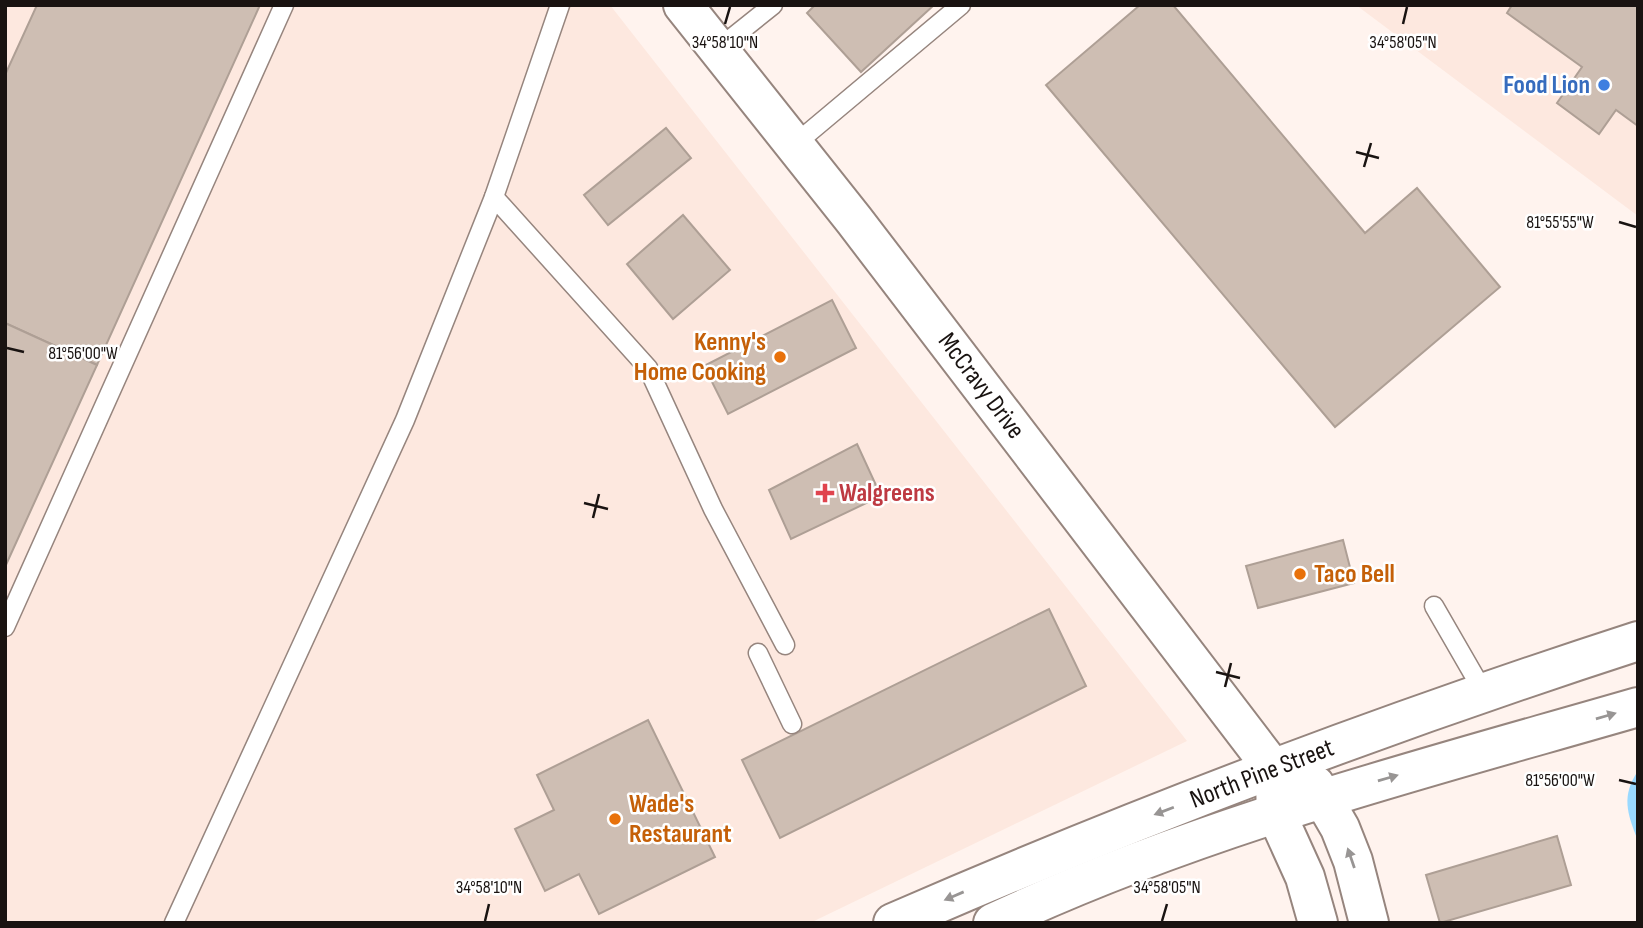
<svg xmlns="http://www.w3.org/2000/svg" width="1643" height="928" font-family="'Sofia Sans Condensed',sans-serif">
  <rect width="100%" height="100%" fill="#fff3ee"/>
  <g fill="#fde8df">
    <path d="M 5,5 L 610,5 L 1187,741 L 810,923 L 5,923 Z"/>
    <path d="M 1356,5 L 1638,5 L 1638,216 Z"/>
  </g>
  <path fill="#9ad9ff" d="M 1638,771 L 1638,841 C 1627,813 1621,796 1638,771 Z"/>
  <g fill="#cebeb3" stroke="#ae9f95" stroke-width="2">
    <path d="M 37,5 L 260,5 L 97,365 L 5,323 L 5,75 Z"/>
    <path d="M 815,5 L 934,5 L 861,72 L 807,13 Z"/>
    <path d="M 1140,5 L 1173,5 L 1365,233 L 1417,188 L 1500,287 L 1335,427 L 1046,85 Z"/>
    <path d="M 1512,5 L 1638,5 L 1638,126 L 1616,110 L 1599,134 L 1557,103 L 1582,67 L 1507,13 Z"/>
    <path d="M 666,128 L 691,158 L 608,225 L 584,195 Z"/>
    <path d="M 683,215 L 730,270 L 673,319 L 627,264 Z"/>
    <path d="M 832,300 L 856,348 L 728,414 L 704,366 Z"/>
    <path d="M 5,323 L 97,365 L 5,567 Z"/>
    <path d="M 857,444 L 881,496 L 791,539 L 769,490 Z"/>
    <path d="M 1343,540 L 1354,583 L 1258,608 L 1246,566 Z"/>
    <path d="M 1049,609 L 1086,686 L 780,838 L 742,760 Z"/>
    <path d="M 648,720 L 715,857 L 599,914 L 579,874 L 545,891 L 515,829 L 554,810 L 537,775 Z"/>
    <path d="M 1557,836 L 1571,885 L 1440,923 L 1426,875 Z"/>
  </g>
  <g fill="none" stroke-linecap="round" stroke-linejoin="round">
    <defs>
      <g id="service">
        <path d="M 718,49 L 773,5"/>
        <path d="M 794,145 L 961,5"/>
        <path d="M 494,197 L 648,368 L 713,509 L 785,645"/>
        <path d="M 1434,606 L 1483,691"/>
        <path d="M 5,627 L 284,5"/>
        <path d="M 758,653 L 792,724"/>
        <path d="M 174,923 L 405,420 L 494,197 L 560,5"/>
      </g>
      <g id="tertiary">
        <path d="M 683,5 L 854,220 L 1274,770"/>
        <path d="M 1274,770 L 1315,785 L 1340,828 L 1353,861 L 1369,923"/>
        <path d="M 1275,783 L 1276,813 L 1305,877 L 1318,923"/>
      </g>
      <g id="trunk">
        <path d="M 893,923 C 1136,817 1385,723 1638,641"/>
        <path d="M 993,923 C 1199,826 1420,770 1638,707"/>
      </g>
    </defs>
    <use href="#service" stroke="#96857e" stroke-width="21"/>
    <use href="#tertiary" stroke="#96857e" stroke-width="42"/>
    <use href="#trunk" stroke="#96857e" stroke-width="42"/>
    <use href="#service" stroke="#fff" stroke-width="18"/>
    <use href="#tertiary" stroke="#fff" stroke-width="38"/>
    <use href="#trunk" stroke="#fff" stroke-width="38"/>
  </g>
  <defs><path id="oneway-solid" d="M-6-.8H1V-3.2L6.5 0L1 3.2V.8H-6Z" transform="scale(1.75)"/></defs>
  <g fill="#989594">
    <use href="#oneway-solid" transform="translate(1606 716) rotate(-16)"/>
    <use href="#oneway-solid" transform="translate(1388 778) rotate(-16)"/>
    <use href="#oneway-solid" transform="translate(1164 811) rotate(159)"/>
    <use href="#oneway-solid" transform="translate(1351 858) rotate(-109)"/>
    <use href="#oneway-solid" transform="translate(954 896) rotate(157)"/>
  </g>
  <path fill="none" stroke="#191311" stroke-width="2.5" d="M 725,24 L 730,7M 1403,24 L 1407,7M 1356,152 L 1379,158M 1364,167 L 1371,143M 1619,222 L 1636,227M 7,348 L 24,352M 584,503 L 608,509M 593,518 L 599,494M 1216,672 L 1240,678M 1225,687 L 1231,663M 1619,780 L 1636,784M 485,921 L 489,904M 1162,921 L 1167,904"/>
  <circle fill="#3f7fe0" stroke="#fff" stroke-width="2.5" cx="1604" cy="85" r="7"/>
  <g fill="#e8710a" stroke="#fff" stroke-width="2.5">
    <circle cx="780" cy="357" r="7"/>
    <circle cx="1300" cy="574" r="7"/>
    <circle cx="615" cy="819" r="7"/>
  </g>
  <path fill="#e0444e" stroke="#fff" stroke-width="2.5" d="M821.5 482.5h7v7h7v7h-7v7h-7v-7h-7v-7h7z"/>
  <g text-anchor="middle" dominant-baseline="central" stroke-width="5" stroke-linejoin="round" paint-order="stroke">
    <g font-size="26" font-weight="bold" fill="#366cbe" stroke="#fff" text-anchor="end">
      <text x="1590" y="85">Food Lion</text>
    </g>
    <g font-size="26" font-weight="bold" fill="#c56008" stroke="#fff" text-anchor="start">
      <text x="766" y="342" text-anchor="end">Kenny's<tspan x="766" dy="30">Home Cooking</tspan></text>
      <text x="1314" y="574">Taco Bell</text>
      <text x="629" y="804">Wade's<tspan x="629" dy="30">Restaurant</tspan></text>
    </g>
    <g font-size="26" fill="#191311" stroke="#fff">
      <text transform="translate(981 386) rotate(53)">McCravy Drive</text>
      <text transform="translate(1262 774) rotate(-21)">North Pine Street</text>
    </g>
    <g font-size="26" font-weight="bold" fill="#be3a42" stroke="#fff" text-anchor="start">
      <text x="839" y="493">Walgreens</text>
    </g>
  </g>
  <g font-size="18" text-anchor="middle" fill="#191311" stroke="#fff" stroke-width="5" stroke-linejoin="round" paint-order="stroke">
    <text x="725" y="48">34°58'10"N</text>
    <text x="1403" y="48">34°58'05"N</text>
    <text x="1560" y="228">81°55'55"W</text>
    <text x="83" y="359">81°56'00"W</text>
    <text x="1560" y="786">81°56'00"W</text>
    <text x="489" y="893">34°58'10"N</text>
    <text x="1167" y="893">34°58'05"N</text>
  </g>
  <rect width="1643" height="928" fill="none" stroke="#191311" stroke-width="14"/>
</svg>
